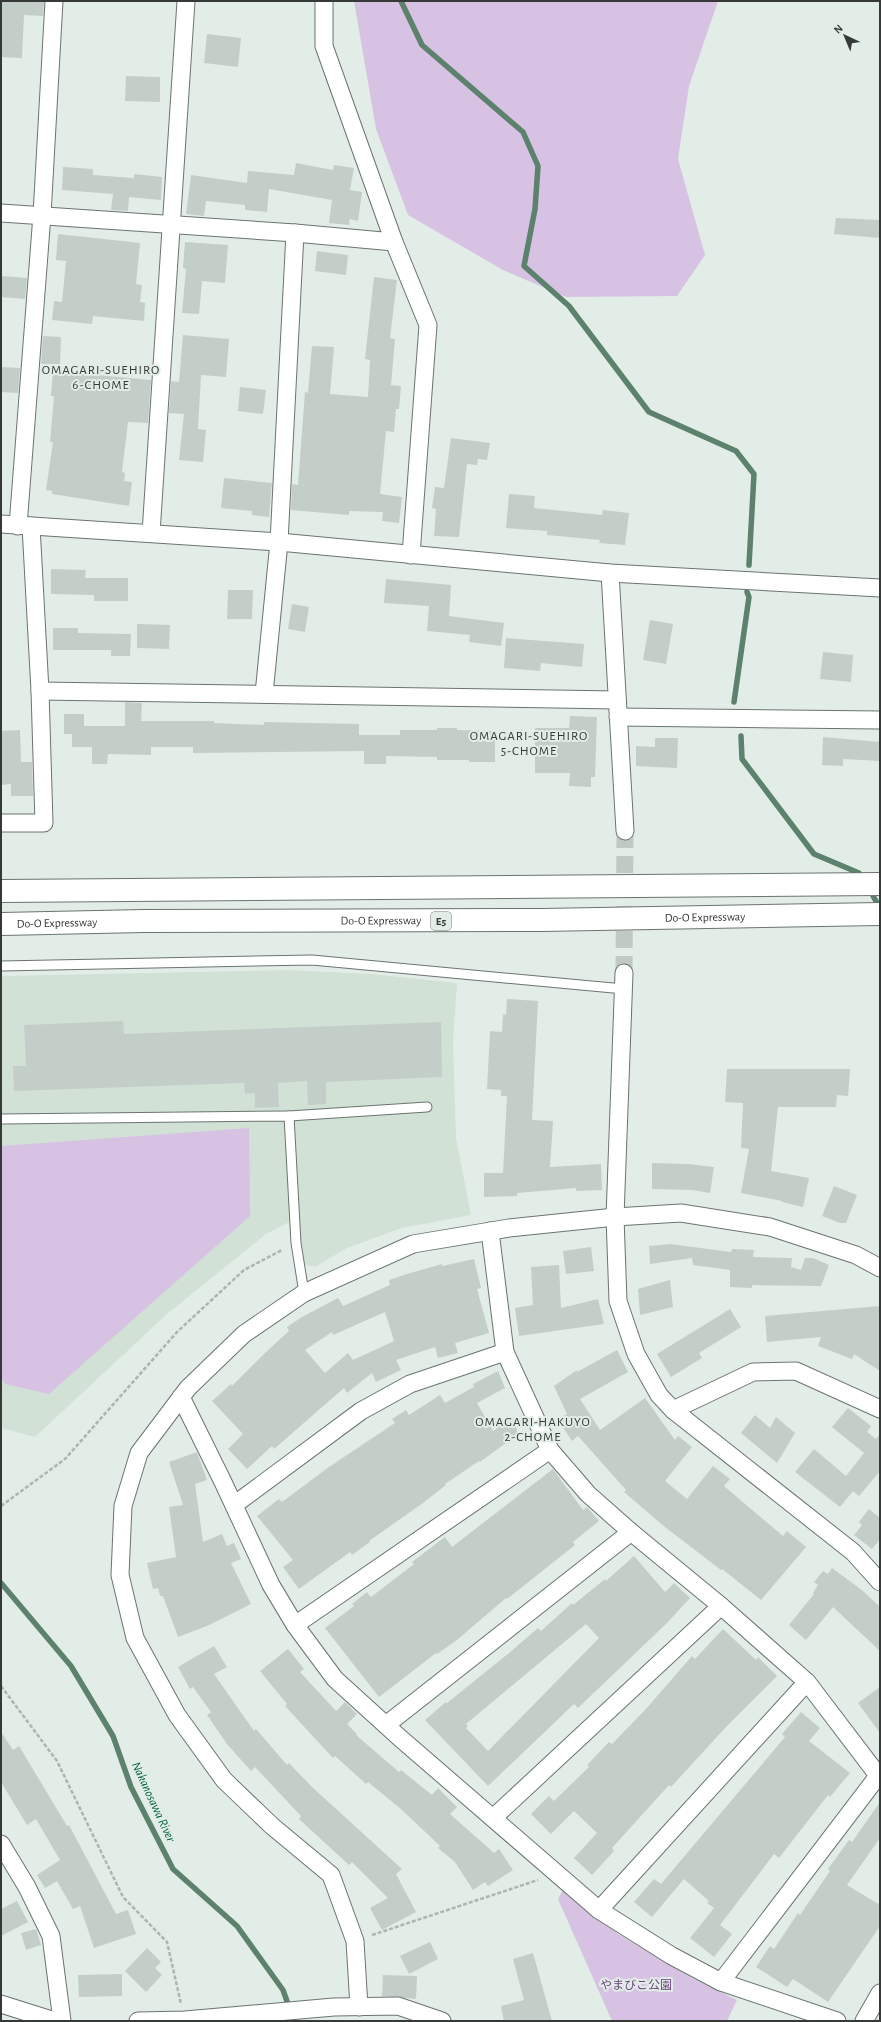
<svg xmlns="http://www.w3.org/2000/svg" width="881" height="2022" font-family="'Alegreya Sans','Noto Sans JP',sans-serif">
  <rect width="100%" height="100%" fill="#e3ede7"/>
  <path fill="#d1e1d6" d="M 288,970 L 371,974 L 457,983 L 453,1042 L 456,1138 L 471,1215 L 402,1228 L 347,1248 L 315,1267 L 300,1263 L 299,1217 L 266,1234 L 167,1314 L 35,1437 L 1,1428 L 1,976 Z"/>
  <g fill="#d7c2e4">
    <path d="M 354,1 L 718,1 L 689,86 L 678,159 L 705,255 L 677,296 L 566,297 L 503,270 L 408,215 L 376,129 Z"/>
    <path d="M 249,1128 L 250,1216 L 49,1394 L 5,1384 L 1,1377 L 1,1146 Z"/>
    <path d="M 563,1890 L 618,1934 L 692,1978 L 737,2000 L 727,2021 L 612,2021 L 558,1899 Z"/>
  </g>
  <g fill="none" stroke-linecap="round" stroke-linejoin="round">
    <g stroke="#5c816c" stroke-width="5.5">
      <path d="M 401,1 L 422,45 L 523,132 L 538,166 L 535,209 L 524,266 L 569,306 L 649,412 L 736,451 L 754,474 L 749,565"/>
      <path d="M 734,702 L 749,597 L 747,592"/>
      <path d="M 741,736 L 742,759 L 814,854 L 859,873"/>
      <path d="M 872,894 L 877,903"/>
      <path d="M 1,1583 L 71,1666 L 113,1736 L 131,1787 L 173,1869 L 237,1926 L 283,1990 L 294,2021"/>
    </g>
  </g>
  <g fill="#c4cec8" fill-rule="evenodd">
    <path d="M 1,1 L 44,1 L 43,16 L 24,15 L 22,58 L 1,57 Z"/>
    <path d="M 207,34 L 241,38 L 238,67 L 204,63 Z"/>
    <path d="M 126,76 L 160,77 L 160,102 L 125,101 Z"/>
    <path d="M 296,163 L 333,170 L 334,165 L 354,168 L 350,190 L 362,192 L 358,221 L 350,219 L 349,225 L 329,223 L 332,200 L 269,189 L 267,212 L 245,210 L 245,205 L 206,201 L 204,216 L 186,214 L 191,175 L 247,183 L 248,171 L 294,175 Z"/>
    <path d="M 63,167 L 93,169 L 93,175 L 134,178 L 134,174 L 162,177 L 161,200 L 129,197 L 128,211 L 111,210 L 113,194 L 62,190 Z"/>
    <path d="M 836,218 L 880,220 L 880,238 L 834,234 Z"/>
    <path d="M 58,234 L 140,243 L 136,284 L 142,285 L 140,302 L 145,303 L 144,321 L 93,316 L 92,324 L 52,320 L 54,301 L 62,302 L 66,261 L 56,260 Z"/>
    <path d="M 185,242 L 228,245 L 225,283 L 202,281 L 199,314 L 182,313 L 186,269 L 183,268 Z"/>
    <path d="M 317,251 L 348,255 L 346,275 L 315,271 Z"/>
    <path d="M 1,276 L 27,278 L 25,299 L 1,297 Z"/>
    <path d="M 374,277 L 397,280 L 390,338 L 395,339 L 391,385 L 401,386 L 399,409 L 396,409 L 394,432 L 386,431 L 380,494 L 402,497 L 399,523 L 382,521 L 383,512 L 349,511 L 349,515 L 291,510 L 292,484 L 298,485 L 305,392 L 308,393 L 312,346 L 334,347 L 330,394 L 368,397 L 370,360 L 365,359 Z"/>
    <path d="M 183,335 L 229,339 L 226,377 L 201,375 L 198,429 L 206,430 L 203,462 L 179,460 L 184,414 L 169,413 L 171,381 L 179,382 Z"/>
    <path d="M 43,336 L 61,337 L 60,364 L 41,364 Z"/>
    <path d="M 1,367 L 20,368 L 18,393 L 1,392 Z"/>
    <path d="M 53,371 L 151,380 L 148,423 L 128,422 L 122,472 L 125,473 L 124,481 L 132,482 L 129,506 L 52,494 L 52,491 L 46,490 L 53,442 L 50,442 L 54,396 L 51,396 Z"/>
    <path d="M 240,387 L 266,390 L 263,414 L 238,411 Z"/>
    <path d="M 451,438 L 490,443 L 487,460 L 478,459 L 477,465 L 467,464 L 459,537 L 434,536 L 436,509 L 432,508 L 435,487 L 444,488 Z"/>
    <path d="M 224,478 L 272,483 L 269,517 L 252,515 L 252,511 L 221,508 Z"/>
    <path d="M 509,494 L 535,496 L 534,508 L 602,515 L 603,510 L 629,513 L 625,545 L 599,543 L 600,540 L 547,535 L 547,531 L 506,528 Z"/>
    <path d="M 51,569 L 86,570 L 85,578 L 128,578 L 128,601 L 94,601 L 94,595 L 51,594 Z"/>
    <path d="M 386,579 L 451,585 L 449,616 L 504,623 L 501,646 L 469,642 L 470,635 L 427,631 L 429,606 L 384,603 Z"/>
    <path d="M 228,590 L 253,590 L 252,619 L 227,619 Z"/>
    <path d="M 292,604 L 309,607 L 305,632 L 288,629 Z"/>
    <path d="M 650,620 L 673,624 L 666,664 L 643,660 Z"/>
    <path d="M 137,624 L 170,625 L 169,649 L 137,648 Z"/>
    <path d="M 53,628 L 78,628 L 78,633 L 131,634 L 130,656 L 111,656 L 111,650 L 53,650 Z"/>
    <path d="M 506,638 L 584,644 L 582,667 L 541,663 L 540,671 L 504,668 Z"/>
    <path d="M 823,652 L 853,655 L 851,682 L 820,679 Z"/>
    <path d="M 125,702 L 142,703 L 141,721 L 214,721 L 214,723 L 264,725 L 264,722 L 359,724 L 359,735 L 400,735 L 400,730 L 437,730 L 437,728 L 457,728 L 457,730 L 495,731 L 495,762 L 469,762 L 469,760 L 437,760 L 437,757 L 386,756 L 386,764 L 364,764 L 364,751 L 193,753 L 193,747 L 151,747 L 151,755 L 108,754 L 107,764 L 92,764 L 92,747 L 72,747 L 72,734 L 64,734 L 64,714 L 84,714 L 84,726 L 125,726 Z"/>
    <path d="M 570,716 L 597,717 L 595,777 L 591,777 L 591,787 L 569,786 L 570,773 L 535,773 L 535,728 L 569,728 Z"/>
    <path d="M 20,730 L 21,762 L 32,762 L 33,796 L 11,796 L 11,784 L 1,785 L 1,731 Z"/>
    <path d="M 823,737 L 880,742 L 880,761 L 843,759 L 843,766 L 822,765 Z"/>
    <path d="M 655,738 L 678,738 L 677,768 L 636,766 L 636,746 L 655,747 Z"/>
    <path d="M 507,999 L 538,1001 L 532,1120 L 553,1121 L 550,1167 L 601,1164 L 602,1190 L 576,1191 L 576,1188 L 517,1193 L 517,1196 L 484,1197 L 484,1173 L 503,1173 L 507,1096 L 501,1096 L 501,1090 L 487,1089 L 490,1031 L 502,1032 L 503,1014 L 506,1015 Z"/>
    <path d="M 123,1021 L 124,1034 L 441,1022 L 442,1077 L 326,1082 L 326,1104 L 308,1105 L 307,1081 L 278,1083 L 279,1107 L 255,1108 L 255,1093 L 245,1094 L 244,1083 L 14,1091 L 13,1066 L 26,1066 L 24,1025 Z"/>
    <path d="M 727,1069 L 850,1069 L 848,1096 L 837,1095 L 836,1107 L 778,1107 L 771,1171 L 809,1178 L 803,1207 L 782,1202 L 782,1201 L 741,1193 L 749,1149 L 741,1148 L 743,1103 L 725,1102 Z"/>
    <path d="M 652,1163 L 688,1164 L 714,1167 L 710,1193 L 692,1190 L 652,1189 Z"/>
    <path d="M 834,1186 L 857,1195 L 846,1223 L 840,1223 L 822,1216 Z"/>
    <path d="M 670,1244 L 731,1252 L 732,1249 L 754,1250 L 753,1257 L 792,1258 L 791,1267 L 801,1270 L 805,1258 L 813,1258 L 829,1265 L 821,1286 L 752,1285 L 752,1288 L 730,1287 L 730,1270 L 693,1265 L 692,1258 L 650,1264 L 649,1246 Z"/>
    <path d="M 591,1247 L 594,1271 L 566,1274 L 563,1251 Z"/>
    <path d="M 474,1259 L 481,1288 L 477,1289 L 489,1333 L 455,1343 L 458,1353 L 438,1358 L 435,1347 L 396,1360 L 401,1370 L 376,1382 L 372,1373 L 347,1393 L 344,1388 L 274,1449 L 272,1446 L 247,1469 L 228,1449 L 243,1434 L 212,1401 L 231,1384 L 232,1386 L 266,1352 L 289,1331 L 287,1327 L 302,1317 L 338,1298 L 343,1306 L 390,1285 L 389,1280 L 407,1274 L 442,1264 L 442,1266 ZM 385,1312 L 394,1341 L 353,1360 L 348,1353 L 325,1373 L 305,1350 L 332,1332 L 333,1335 Z"/>
    <path d="M 559,1265 L 561,1308 L 598,1299 L 604,1324 L 519,1336 L 515,1308 L 533,1305 L 531,1267 Z"/>
    <path d="M 670,1280 L 673,1307 L 640,1315 L 638,1289 Z"/>
    <path d="M 880,1306 L 880,1371 L 854,1354 L 852,1359 L 818,1346 L 821,1337 L 767,1342 L 765,1316 Z"/>
    <path d="M 730,1309 L 741,1327 L 699,1353 L 702,1358 L 671,1377 L 657,1354 Z"/>
    <path d="M 617,1350 L 628,1372 L 580,1399 L 600,1430 L 645,1398 L 675,1440 L 678,1436 L 692,1447 L 665,1481 L 687,1499 L 713,1466 L 730,1479 L 724,1486 L 783,1536 L 787,1531 L 806,1547 L 761,1600 L 722,1569 L 721,1570 L 665,1527 L 624,1492 L 626,1490 L 578,1436 L 572,1441 L 558,1420 L 567,1414 L 554,1386 L 577,1370 L 577,1372 Z"/>
    <path d="M 498,1371 L 505,1388 L 477,1403 L 493,1431 L 513,1417 L 518,1434 L 480,1462 L 479,1461 L 445,1484 L 446,1485 L 423,1503 L 369,1541 L 370,1542 L 352,1555 L 350,1552 L 299,1589 L 283,1567 L 293,1560 L 257,1516 L 279,1499 L 282,1502 L 329,1467 L 395,1423 L 392,1419 L 406,1410 L 409,1415 L 440,1395 L 445,1403 L 474,1387 L 473,1384 Z"/>
    <path d="M 848,1408 L 871,1426 L 867,1432 L 876,1439 L 880,1434 L 880,1471 L 859,1496 L 853,1491 L 840,1507 L 795,1472 L 814,1449 L 846,1476 L 864,1453 L 832,1427 Z"/>
    <path d="M 755,1415 L 770,1428 L 776,1417 L 795,1433 L 777,1463 L 741,1433 Z"/>
    <path d="M 197,1452 L 207,1480 L 195,1484 L 203,1542 L 222,1534 L 227,1546 L 234,1543 L 241,1559 L 231,1563 L 251,1604 L 207,1626 L 178,1637 L 163,1596 L 160,1596 L 158,1588 L 153,1589 L 147,1563 L 176,1557 L 169,1507 L 183,1505 L 169,1462 Z"/>
    <path d="M 553,1469 L 583,1510 L 587,1507 L 599,1521 L 573,1542 L 575,1545 L 507,1599 L 506,1598 L 457,1640 L 437,1654 L 436,1653 L 379,1697 L 325,1628 L 354,1606 L 352,1604 L 367,1592 L 371,1597 L 414,1564 L 412,1562 L 445,1537 L 452,1547 Z"/>
    <path d="M 869,1509 L 880,1518 L 880,1539 L 872,1549 L 854,1535 L 862,1525 L 859,1522 Z"/>
    <path d="M 634,1556 L 665,1592 L 674,1583 L 690,1598 L 667,1623 L 578,1708 L 574,1704 L 488,1786 L 425,1720 L 446,1702 L 447,1703 L 509,1653 L 538,1628 L 541,1631 L 572,1603 L 573,1605 L 605,1579 L 606,1581 ZM 586,1624 L 599,1638 L 488,1751 L 466,1728 L 468,1726 L 466,1724 Z"/>
    <path d="M 832,1568 L 863,1591 L 880,1607 L 880,1651 L 833,1607 L 806,1640 L 789,1625 L 814,1594 L 813,1593 L 818,1585 L 814,1582 L 823,1571 L 828,1574 Z"/>
    <path d="M 723,1629 L 756,1660 L 758,1657 L 777,1676 L 726,1727 L 671,1787 L 669,1785 L 612,1848 L 614,1851 L 592,1875 L 574,1858 L 597,1833 L 574,1811 L 551,1834 L 531,1814 L 549,1796 L 554,1801 L 589,1767 L 587,1765 L 609,1742 L 612,1744 L 645,1710 L 692,1656 L 695,1659 Z"/>
    <path d="M 214,1646 L 227,1667 L 214,1674 L 254,1731 L 256,1729 L 287,1765 L 289,1763 L 312,1787 L 402,1869 L 396,1874 L 416,1912 L 382,1930 L 370,1908 L 388,1898 L 352,1862 L 349,1865 L 299,1819 L 301,1816 L 255,1767 L 251,1771 L 227,1744 L 207,1715 L 211,1712 L 193,1687 L 190,1689 L 178,1667 Z"/>
    <path d="M 288,1649 L 304,1669 L 300,1672 L 336,1711 L 345,1702 L 357,1714 L 347,1724 L 357,1734 L 356,1735 L 399,1772 L 401,1770 L 432,1795 L 438,1788 L 457,1807 L 450,1814 L 494,1853 L 499,1849 L 513,1870 L 488,1886 L 485,1882 L 473,1890 L 455,1862 L 438,1848 L 440,1846 L 401,1809 L 368,1782 L 366,1784 L 335,1756 L 333,1758 L 285,1706 L 287,1704 L 260,1671 Z"/>
    <path d="M 880,1687 L 880,1733 L 858,1703 Z"/>
    <path d="M 801,1712 L 820,1728 L 809,1741 L 850,1773 L 830,1797 L 828,1795 L 779,1858 L 774,1854 L 720,1925 L 732,1934 L 714,1957 L 690,1938 L 714,1908 L 707,1903 L 709,1901 L 684,1879 L 652,1917 L 634,1902 L 654,1879 L 661,1884 L 785,1737 L 782,1734 Z"/>
    <path d="M 1,1732 L 13,1750 L 19,1746 L 67,1826 L 69,1825 L 116,1914 L 128,1910 L 136,1934 L 94,1948 L 80,1906 L 73,1909 L 57,1881 L 45,1888 L 37,1875 L 60,1860 L 36,1819 L 27,1825 L 1,1782 Z"/>
    <path d="M 880,1802 L 880,1838 L 847,1885 L 880,1905 L 880,1926 L 828,2002 L 793,1979 L 787,1987 L 756,1967 L 770,1946 L 774,1949 L 798,1913 L 800,1915 L 830,1871 L 828,1869 L 849,1840 L 852,1842 Z"/>
    <path d="M 17,1901 L 28,1922 L 1,1936 L 1,1909 Z"/>
    <path d="M 36,1929 L 41,1945 L 26,1950 L 21,1933 Z"/>
    <path d="M 430,1942 L 438,1959 L 409,1974 L 400,1956 Z"/>
    <path d="M 147,1948 L 161,1962 L 155,1968 L 162,1975 L 146,1992 L 125,1971 Z"/>
    <path d="M 533,1953 L 552,2021 L 504,2021 L 501,2006 L 524,2000 L 513,1959 Z"/>
    <path d="M 122,1974 L 122,1996 L 79,1997 L 78,1975 Z"/>
    <path d="M 383,1975 L 417,1976 L 416,1999 L 382,1996 Z"/>
  </g>
  <g fill="none" stroke-linecap="round" stroke-linejoin="round">
    <path stroke="#c0c9c4" stroke-width="17" stroke-dasharray="17 8" stroke-linecap="butt" d="M 624,973 L 625,831"/>
    <defs>
      <g id="service">
        <path d="M 1,966 L 312,960 L 624,989"/>
        <path d="M 289,1116 L 427,1107"/>
        <path d="M 1,1119 L 289,1116 L 296,1243 L 304,1293"/>
      </g>
      <g id="minor">
        <path d="M 324,1 L 324,46 L 394,242 L 428,325 L 411,555"/>
        <path d="M 1,213 L 295,233 L 394,242"/>
        <path d="M 1,524 L 279,542 L 610,573 L 880,588"/>
        <path d="M 18,526 L 42,215 L 54,1"/>
        <path d="M 151,533 L 186,1"/>
        <path d="M 610,573 L 625,831"/>
        <path d="M 40,691 L 617,700"/>
        <path d="M 264,694 L 279,542 L 295,233"/>
        <path d="M 618,717 L 880,720"/>
        <path d="M 1,823 L 44,823 L 40,691 L 31,526"/>
        <path d="M 624,973 L 615,1217 L 618,1301 L 636,1354 L 659,1395 L 673,1410 L 853,1552 L 880,1582"/>
        <path d="M 490,1231 L 505,1352 L 550,1450 L 588,1494 L 631,1532 L 721,1606 L 807,1682 L 880,1778"/>
        <path d="M 181,1397 L 223,1482 L 271,1585 L 295,1625 L 335,1679 L 400,1738 L 599,1910 L 672,1956 L 721,1982 L 837,2021"/>
        <path d="M 673,1410 L 753,1372 L 796,1371 L 880,1409"/>
        <path d="M 234,1505 L 361,1411 L 410,1384 L 505,1352"/>
        <path d="M 295,1625 L 550,1450"/>
        <path d="M 386,1725 L 631,1532"/>
        <path d="M 493,1818 L 721,1606"/>
        <path d="M 1,1844 L 27,1887 L 51,1936 L 62,2021"/>
        <path d="M 599,1910 L 807,1682"/>
        <path d="M 721,1982 L 878,1776"/>
        <path d="M 1,2004 L 55,2021"/>
        <path d="M 359,2007 L 355,1941 L 331,1875 L 272,1826 L 224,1780 L 177,1715 L 135,1638 L 120,1575 L 123,1506 L 139,1453 L 188,1388 L 244,1334 L 304,1293 L 413,1244 L 509,1228 L 615,1217 L 681,1213 L 770,1227 L 856,1255 L 880,1268"/>
        <path d="M 138,2021 L 185,2020 L 334,2007 L 398,2006 L 442,2021"/>
        <path d="M 864,2021 L 880,1993"/>
      </g>
      <g id="motorway">
        <path d="M 1,891 L 880,884"/>
        <path id="s1" d="M 1,924 L 144,921 L 542,920 L 880,914"/>
      </g>
    </defs>
    <use href="#service" stroke="#6b746f" stroke-width="11"/>
    <use href="#minor" stroke="#6b746f" stroke-width="19"/>
    <use href="#motorway" stroke="#6b746f" stroke-width="24"/>
    <g stroke="#adb5b0" stroke-width="2.5" stroke-dasharray="4 2" stroke-linecap="butt">
      <path d="M 1,1506 L 65,1459 L 177,1332 L 244,1270 L 282,1250"/>
      <path d="M 1,1686 L 57,1761 L 123,1897 L 167,1942 L 181,2004"/>
      <path d="M 372,1935 L 538,1880"/>
    </g>
    <use href="#service" stroke="#fff" stroke-width="9"/>
    <use href="#minor" stroke="#fff" stroke-width="17"/>
    <use href="#motorway" stroke="#fff" stroke-width="22"/>
  </g>
  <g text-anchor="middle" dominant-baseline="central" stroke-width="4" stroke-linejoin="round" paint-order="stroke">
    <rect fill="#e3ede7" stroke="#696f6c" stroke-width="1" x="431" y="912" width="20" height="18" rx="3"/>
    <g font-size="11" font-weight="bold" fill="#353937">
      <text x="441" y="921">E5</text>
    </g>
    <g font-size="12" fill="#353937" stroke="#e3ede7">
      <text stroke="none"><textPath href="#s1" startOffset="704">Do-O Expressway</textPath></text>
      <text stroke="none"><textPath href="#s1" startOffset="380">Do-O Expressway</textPath></text>
      <text stroke="none"><textPath href="#s1" startOffset="56">Do-O Expressway</textPath></text>
    </g>
    <g font-size="12" fill="#6a447e" stroke="#e3ede7">
      <text x="636" y="1985">やまびこ公園</text>
    </g>
    <g font-size="13" letter-spacing="1" fill="#353937" stroke="#e3ede7">
      <text x="101" y="370">OMAGARI-SUEHIRO<tspan x="101" dy="15">6-CHOME</tspan></text>
      <text x="529" y="736">OMAGARI-SUEHIRO<tspan x="529" dy="15">5-CHOME</tspan></text>
      <text x="533" y="1422">OMAGARI-HAKUYO<tspan x="533" dy="15">2-CHOME</tspan></text>
    </g>
    <g font-size="13" font-style="italic" fill="#06643f" stroke="#e3ede7">
      <text transform="translate(153 1802) rotate(65)">Nakanosawa River</text>
    </g>
  </g>
  <rect width="881" height="2022" fill="none" stroke="#353937" stroke-width="4"/>
  <g transform="translate(845 36) rotate(316)" stroke="#e3ede7" stroke-width="3" paint-order="stroke">
  <path d="M0-3L7 15L0 10L-7 15Z" fill="#353937"/>
  <text y="-6" font-size="11" font-weight="bold" text-anchor="middle" fill="#353937">N</text>
  </g>
</svg>
